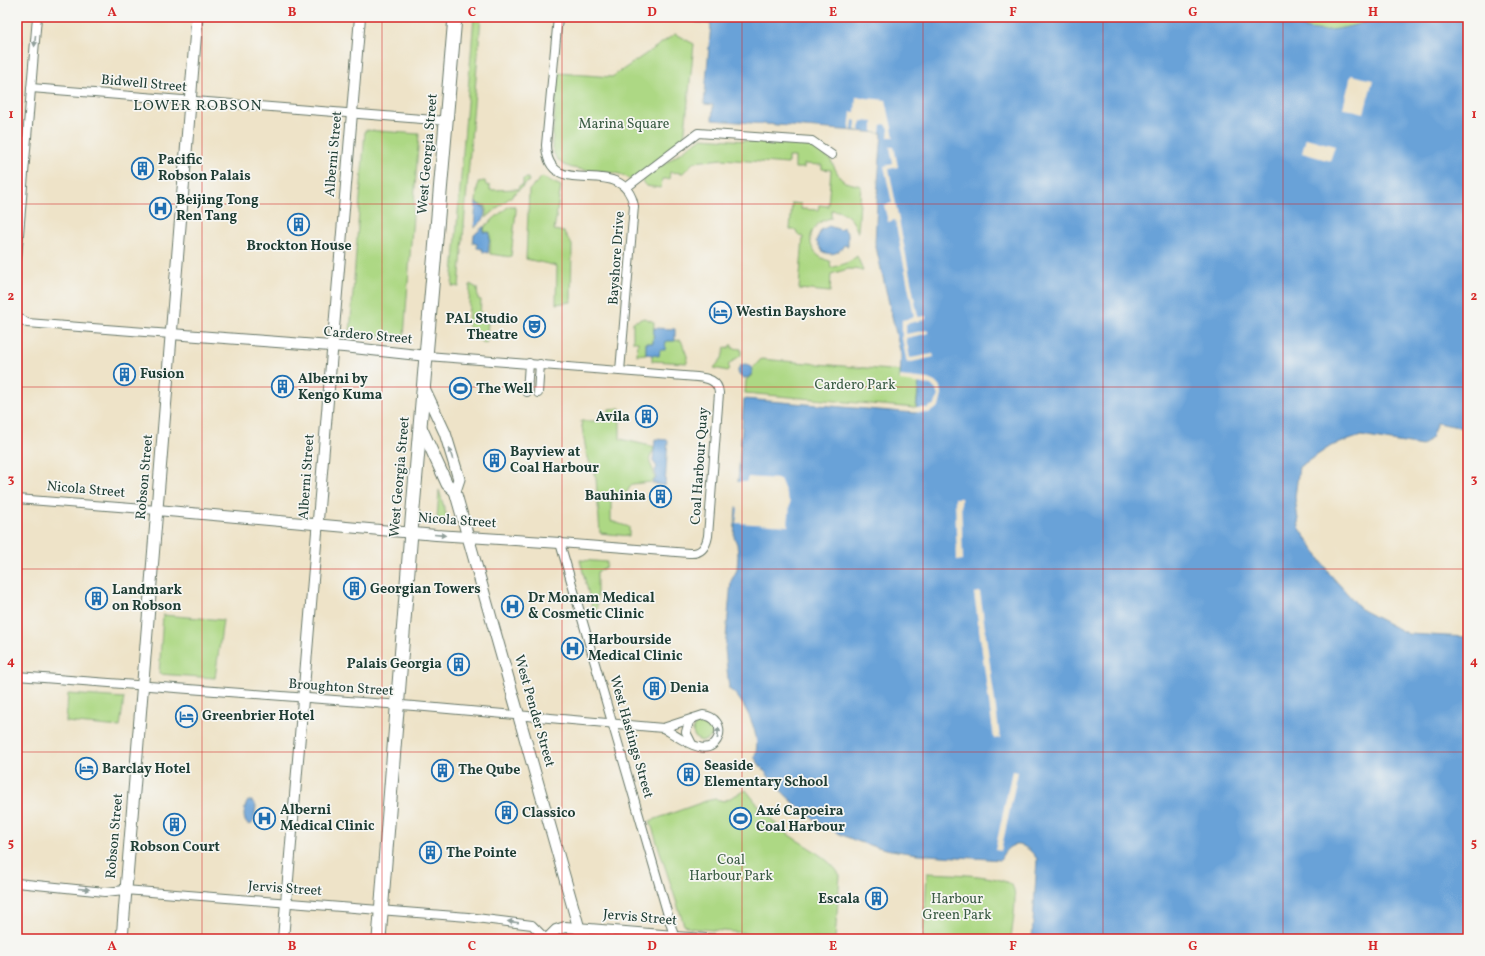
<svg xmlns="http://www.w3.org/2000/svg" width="1485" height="956" font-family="Vollkorn,serif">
  <rect width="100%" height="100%" fill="#f6f6f2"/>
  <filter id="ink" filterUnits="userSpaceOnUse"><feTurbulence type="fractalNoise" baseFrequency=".025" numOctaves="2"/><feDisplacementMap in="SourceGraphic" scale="8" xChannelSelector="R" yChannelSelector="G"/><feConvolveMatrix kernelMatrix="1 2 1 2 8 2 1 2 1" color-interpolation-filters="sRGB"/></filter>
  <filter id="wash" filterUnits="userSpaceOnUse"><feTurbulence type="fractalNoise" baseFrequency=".012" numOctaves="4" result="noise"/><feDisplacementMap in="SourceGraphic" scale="16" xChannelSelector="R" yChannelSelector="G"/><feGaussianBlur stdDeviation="0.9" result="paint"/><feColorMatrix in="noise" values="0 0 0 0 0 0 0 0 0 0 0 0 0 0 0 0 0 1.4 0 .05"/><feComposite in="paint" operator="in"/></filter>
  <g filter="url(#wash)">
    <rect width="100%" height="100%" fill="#eee3c8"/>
    <g fill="#add884" stroke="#668a5c">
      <path d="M 474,17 L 481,17 L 459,287 L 452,286 Z"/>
      <path d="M 1286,17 L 1391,17 C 1357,26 1316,43 1286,17 Z"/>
      <path d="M 675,34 L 694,44 L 684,140 L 631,180 C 609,161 555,184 552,144 L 558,73 L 612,77 Z"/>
      <path d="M 17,35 L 22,36 L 17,101 Z"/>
      <path d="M 365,130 L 419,134 L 404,337 L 350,333 Z"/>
      <path d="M 702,138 L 805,145 L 816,149 L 830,159 L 840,178 L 845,182 L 861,186 L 858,233 C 853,219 847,211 831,210 L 831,218 C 805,223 803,255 830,261 L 831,268 L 849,262 L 857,256 L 863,270 L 848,269 L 831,274 L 830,292 L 799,289 L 803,237 L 798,235 L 796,230 L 790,230 L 792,203 L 801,204 L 801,209 L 818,210 L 819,205 L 828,206 L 831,170 L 822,169 L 822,165 L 804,164 L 804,168 L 795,168 L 795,157 L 788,157 L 788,164 L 722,159 L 694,162 L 683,173 L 670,172 L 669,179 L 662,179 L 661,188 L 646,186 L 643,183 L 644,178 Z"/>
      <path d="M 542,177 L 561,186 L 554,230 L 564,232 L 572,245 L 571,302 L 556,304 L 557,266 L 526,259 L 529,190 Z"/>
      <path d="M 528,178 L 529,181 L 486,218 L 486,206 L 480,205 L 476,202 L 478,182 L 485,181 L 486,185 L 490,186 L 490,190 L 518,189 L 519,186 L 523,185 L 523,179 Z"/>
      <path d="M 509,206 L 514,206 L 516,211 L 511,257 L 490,254 L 490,232 L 484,232 L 485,226 Z"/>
      <path d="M 470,284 L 477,288 L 478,299 L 481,300 L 480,316 L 486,319 L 488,322 L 486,344 L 474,337 L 468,324 Z"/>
      <path d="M 644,318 L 654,322 L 653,343 L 646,343 L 646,354 L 637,355 L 638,342 L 633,342 L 633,322 Z"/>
      <path d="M 681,340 L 687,356 L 687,363 L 652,361 L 652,355 L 659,355 L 659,350 L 666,341 Z"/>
      <path d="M 730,345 L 732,345 L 732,348 L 741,349 L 741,355 L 729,364 L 728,371 L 714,368 L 722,358 L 725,347 L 729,348 Z"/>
      <path d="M 761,359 L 901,371 L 900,379 L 919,382 L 916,408 L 745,393 L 746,380 L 752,375 L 753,368 Z"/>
      <path d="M 620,408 L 620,439 L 655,447 C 644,466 653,461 655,479 L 651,482 L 632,484 L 625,495 L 611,495 L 611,521 L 629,527 L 629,536 L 600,533 L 596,478 L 587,456 L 581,421 L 608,421 L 609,409 Z"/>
      <path d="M 439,490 L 449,524 L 437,520 Z"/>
      <path d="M 580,560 L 607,562 L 606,567 L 597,572 L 597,612 L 593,611 Z"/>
      <path d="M 163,615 L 223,620 L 215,678 L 159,674 Z"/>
      <path d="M 68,694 L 124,698 L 120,727 L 66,722 Z"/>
      <circle cx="703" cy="731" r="10"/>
      <path d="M 746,790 C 759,807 773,822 789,835 C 807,847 828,857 840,875 L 835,939 L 813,939 L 690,928 L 684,925 L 650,821 L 706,801 L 715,799 L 724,801 Z"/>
      <path d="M 927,873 C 943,874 1005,874 1013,887 C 1018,897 1012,927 1011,939 L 923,939 Z"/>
    </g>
    <g fill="#69a2d8" stroke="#447086">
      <path d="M 696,17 L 1286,17 C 1319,45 1355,21 1391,17 C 1416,14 1443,17 1468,17 L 1468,424 L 1464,428 L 1437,423 L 1431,438 L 1422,446 L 1361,436 L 1331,446 L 1299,467 L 1295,497 L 1299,527 L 1329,573 L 1362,610 L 1408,634 L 1468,637 L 1468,939 L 1032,939 L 1037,859 C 1025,841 1009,839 1000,860 C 959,856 914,857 873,846 C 822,833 783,799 754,757 C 764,740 744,698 729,689 L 725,649 L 731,581 L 737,570 L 738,555 L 737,544 L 734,537 L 744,399 L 916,413 L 919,382 L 900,379 L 901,355 L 875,243 L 878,182 L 882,133 L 712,120 L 713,105 L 704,104 L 711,24 L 696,22 Z"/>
      <path d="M 476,202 L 480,206 L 485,207 L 484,219 L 474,228 Z"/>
      <path d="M 484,226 L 483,232 L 490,233 L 488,253 L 483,252 L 482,249 L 477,248 L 477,244 L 473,243 L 474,235 Z"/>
      <path d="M 829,226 L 841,230 L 843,227 L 848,234 L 848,246 L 844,245 C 840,253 832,256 823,252 L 816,241 L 821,230 Z"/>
      <path d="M 654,328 L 675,329 L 675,341 L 666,341 L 665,350 L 660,350 L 659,356 L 646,354 L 646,343 L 653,343 Z"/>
      <circle cx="745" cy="371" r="7"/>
      <path d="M 655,439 L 668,440 L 665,486 L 652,483 C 656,479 657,476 655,471 L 657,467 L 653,461 Z"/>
      <path d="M 248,801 L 252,801 L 256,806 L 254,821 L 251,825 L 247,824 C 242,819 244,806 248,801 Z"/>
    </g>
    <g fill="#eee3c8">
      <path d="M 1351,75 L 1373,80 L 1364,113 L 1343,108 Z"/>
      <path d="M 856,97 L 886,100 L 894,137 L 888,137 L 889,128 L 885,124 L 881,125 L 880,133 L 873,132 L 873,122 L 861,121 L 860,131 L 855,130 L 856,121 L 853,120 L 852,130 L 849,130 L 851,112 L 855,112 Z"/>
      <path d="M 1306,138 L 1335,146 L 1330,161 L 1302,153 Z"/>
      <path d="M 890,147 L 894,147 L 898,167 L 889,169 L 918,317 L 926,316 L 926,319 L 906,324 L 906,334 L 928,330 L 929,333 L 906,338 L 910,358 L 933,354 L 934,357 L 907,363 L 902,338 L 902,320 L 912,318 L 914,316 L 895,220 L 888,222 L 884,205 L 892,203 L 884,166 L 893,164 Z"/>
      <path d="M 900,376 L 928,379 L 935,382 L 941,388 L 942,395 L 939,407 L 928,413 L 896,411 L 896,409 L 914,411 L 914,408 L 927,408 L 935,404 L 938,397 L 936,390 L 931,385 L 900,381 Z"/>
      <path d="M 748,477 L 780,479 L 790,503 L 788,526 L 736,523 L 738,508 L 734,507 L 737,482 L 746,482 Z"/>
      <path d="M 955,498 L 961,498 L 963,560 L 957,561 Z"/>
      <path d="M 980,592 L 1000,738 L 994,739 L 974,593 Z"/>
      <path d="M 1012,771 L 1018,772 L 1001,851 L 995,850 Z"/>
    </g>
  </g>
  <g filter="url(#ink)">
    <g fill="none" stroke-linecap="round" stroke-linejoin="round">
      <defs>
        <g id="minor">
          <path d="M 558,17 L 546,145 C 548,205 623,150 634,206 L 620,371"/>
          <path d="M 31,88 L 447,121"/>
          <path d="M 627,187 L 698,133 L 812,141 L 832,155"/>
          <path d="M 17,258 L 37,17"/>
          <path d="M 17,316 L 27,323 L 171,334"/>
          <path d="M 427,356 L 697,377 C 707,378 718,380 719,393 L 708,536 C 706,547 701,554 689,553 L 560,543 L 674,936 L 722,939"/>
          <path d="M 527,392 L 529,363"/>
          <path d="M 538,393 L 540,364"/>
          <path d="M 17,499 L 157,510"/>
          <path d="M 17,676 L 414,706 L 663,728 C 674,734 686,744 699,747 C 721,753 729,718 703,715 L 663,728"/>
          <path d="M 692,744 L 686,732 L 689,722 L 694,718"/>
          <path d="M 17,883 L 105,892 L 125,890 L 468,917 L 532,925 L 546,939"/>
        </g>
        <g id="tertiary">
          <path d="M 171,334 L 344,347 L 427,356"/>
          <path d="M 157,510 L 436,535 L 560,543"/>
          <path d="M 283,939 L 360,17"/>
          <path d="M 547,939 L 556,930 L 565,927 L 674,936 L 675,939"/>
        </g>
        <g id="secondary">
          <path d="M 424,388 L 445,433 L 459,479 L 455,491 L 582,939"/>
          <path d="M 420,425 L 447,484 L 455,491"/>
          <path d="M 122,939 L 197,17"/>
        </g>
        <path id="trunk" d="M 379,939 L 411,532 L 455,17"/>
      </defs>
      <use href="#minor" stroke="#677768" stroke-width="10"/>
      <use href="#tertiary" stroke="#677768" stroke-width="12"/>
      <use href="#secondary" stroke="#677768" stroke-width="13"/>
      <use href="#trunk" stroke="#677768" stroke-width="15"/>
      <use href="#minor" stroke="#fff" stroke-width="8"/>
      <use href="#tertiary" stroke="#fff" stroke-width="10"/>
      <use href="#secondary" stroke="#fff" stroke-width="11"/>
      <use href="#trunk" stroke="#fff" stroke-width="13"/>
    </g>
    <defs><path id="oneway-solid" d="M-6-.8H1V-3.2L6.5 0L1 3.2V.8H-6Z"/></defs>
    <g fill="#8f9e9a">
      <use href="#oneway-solid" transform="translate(35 41) rotate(95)"/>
      <use href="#oneway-solid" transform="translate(451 454) rotate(-107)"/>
      <use href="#oneway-solid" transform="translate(440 535) rotate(5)"/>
      <use href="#oneway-solid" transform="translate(718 733) rotate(-84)"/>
      <use href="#oneway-solid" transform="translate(84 889) rotate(5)"/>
      <use href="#oneway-solid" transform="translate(513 922) rotate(-173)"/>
    </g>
  </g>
  <path fill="none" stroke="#d62828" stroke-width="1" stroke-opacity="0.55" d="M 202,17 L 202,939M 382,17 L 382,939M 562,17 L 562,939M 742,17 L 742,939M 923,17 L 923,939M 1103,17 L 1103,939M 1283,17 L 1283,939M 17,204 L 1468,204M 17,387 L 1468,387M 17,569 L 1468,569M 17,752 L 1468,752"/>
  <defs>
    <symbol id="building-ring" viewBox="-11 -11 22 22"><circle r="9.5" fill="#f6f6f2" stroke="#1f6fb2" stroke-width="1.5"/><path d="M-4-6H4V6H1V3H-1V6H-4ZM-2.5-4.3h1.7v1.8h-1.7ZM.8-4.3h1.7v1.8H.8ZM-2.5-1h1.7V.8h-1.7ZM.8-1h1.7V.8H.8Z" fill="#1f6fb2"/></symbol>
    <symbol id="hospital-ring" viewBox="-11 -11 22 22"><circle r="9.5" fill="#f6f6f2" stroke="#1f6fb2" stroke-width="1.5"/><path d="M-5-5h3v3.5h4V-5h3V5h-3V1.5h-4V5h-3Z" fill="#1f6fb2"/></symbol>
    <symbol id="hotel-ring" viewBox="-11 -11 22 22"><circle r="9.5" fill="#f6f6f2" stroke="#1f6fb2" stroke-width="1.5"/><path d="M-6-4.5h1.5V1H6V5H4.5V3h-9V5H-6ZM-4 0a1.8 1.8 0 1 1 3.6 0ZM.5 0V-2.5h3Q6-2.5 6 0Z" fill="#1f6fb2"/></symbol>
    <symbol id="theatre-ring" viewBox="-11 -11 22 22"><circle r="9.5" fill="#f6f6f2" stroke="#1f6fb2" stroke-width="1.5"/><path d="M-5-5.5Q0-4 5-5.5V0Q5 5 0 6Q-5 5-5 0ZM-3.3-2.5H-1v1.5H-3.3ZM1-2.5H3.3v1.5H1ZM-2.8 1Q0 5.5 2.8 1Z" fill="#1f6fb2"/></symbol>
    <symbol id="stadium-ring" viewBox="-11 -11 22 22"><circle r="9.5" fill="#f6f6f2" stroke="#1f6fb2" stroke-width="1.5"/><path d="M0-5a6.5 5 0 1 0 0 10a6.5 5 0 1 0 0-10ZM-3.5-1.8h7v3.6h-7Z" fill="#1f6fb2"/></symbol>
  </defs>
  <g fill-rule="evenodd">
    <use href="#building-ring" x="130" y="156" width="25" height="25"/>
    <use href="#hospital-ring" x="148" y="196" width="25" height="25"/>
    <use href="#building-ring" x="286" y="212" width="25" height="25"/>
    <use href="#hotel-ring" x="708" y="300" width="25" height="25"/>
    <use href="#theatre-ring" x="522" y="314" width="25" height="25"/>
    <use href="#building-ring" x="112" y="362" width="25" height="25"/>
    <use href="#building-ring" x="270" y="374" width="25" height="25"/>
    <use href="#stadium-ring" x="448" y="376" width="25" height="25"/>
    <use href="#building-ring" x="634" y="404" width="25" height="25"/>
    <use href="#building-ring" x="482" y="448" width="25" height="25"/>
    <use href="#building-ring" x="648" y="484" width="25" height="25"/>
    <use href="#building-ring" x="342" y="576" width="25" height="25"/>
    <use href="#building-ring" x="84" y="586" width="25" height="25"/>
    <use href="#hospital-ring" x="500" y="594" width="25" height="25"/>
    <use href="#hospital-ring" x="560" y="636" width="25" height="25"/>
    <use href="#building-ring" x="446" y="652" width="25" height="25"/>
    <use href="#building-ring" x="642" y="676" width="25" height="25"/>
    <use href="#hotel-ring" x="174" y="704" width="25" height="25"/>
    <use href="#hotel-ring" x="74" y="756" width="25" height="25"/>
    <use href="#building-ring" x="430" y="758" width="25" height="25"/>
    <use href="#building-ring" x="676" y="762" width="25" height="25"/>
    <use href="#building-ring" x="494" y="800" width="25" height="25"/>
    <use href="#hospital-ring" x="252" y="806" width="25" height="25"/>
    <use href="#stadium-ring" x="728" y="806" width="25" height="25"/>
    <use href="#building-ring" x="162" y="812" width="25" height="25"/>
    <use href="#building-ring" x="418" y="840" width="25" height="25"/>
    <use href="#building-ring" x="864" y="886" width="25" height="25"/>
  </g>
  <g text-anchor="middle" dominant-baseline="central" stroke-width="3.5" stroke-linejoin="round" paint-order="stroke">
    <g font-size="14" fill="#1f3d34" stroke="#f6f6f2">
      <text transform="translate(144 84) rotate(5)">Bidwell Street</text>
      <text transform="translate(334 154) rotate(-85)">Alberni Street</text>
      <text transform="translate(428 154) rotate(-85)">West Georgia Street</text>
      <text transform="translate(617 258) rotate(-86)">Bayshore Drive</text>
      <text transform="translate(368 336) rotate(5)">Cardero Street</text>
      <text transform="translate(700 466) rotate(-86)">Coal Harbour Quay</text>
      <text transform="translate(145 477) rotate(-85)">Robson Street</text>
      <text transform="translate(307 477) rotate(-86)">Alberni Street</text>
      <text transform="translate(400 477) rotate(-85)">West Georgia Street</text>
      <text transform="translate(86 490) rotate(5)">Nicola Street</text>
      <text transform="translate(457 521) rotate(4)">Nicola Street</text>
      <text transform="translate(341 688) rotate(4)">Broughton Street</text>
      <text transform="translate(534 711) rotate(74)">West Pender Street</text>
      <text transform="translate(631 737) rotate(74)">West Hastings Street</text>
      <text transform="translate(115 836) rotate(-85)">Robson Street</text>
      <text transform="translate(285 889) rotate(4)">Jervis Street</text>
      <text transform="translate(640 918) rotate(5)">Jervis Street</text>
    </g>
    <g font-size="14" fill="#3b5c44" stroke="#f6f6f2">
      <text x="624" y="124">Marina Square</text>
      <text x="855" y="385">Cardero Park</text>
      <text x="731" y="860">Coal<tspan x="731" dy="16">Harbour Park</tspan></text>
      <text x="957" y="899">Harbour<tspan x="957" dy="16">Green Park</tspan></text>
    </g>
    <g font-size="14" font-weight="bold" fill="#1f3d34" stroke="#f6f6f2" text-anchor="start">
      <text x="158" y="160">Pacific<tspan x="158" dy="16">Robson Palais</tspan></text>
      <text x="176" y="200">Beijing Tong<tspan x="176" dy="16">Ren Tang</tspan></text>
      <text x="299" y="246" text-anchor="middle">Brockton House</text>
      <text x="736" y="312">Westin Bayshore</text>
      <text x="518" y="319" text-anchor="end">PAL Studio<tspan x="518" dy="16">Theatre</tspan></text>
      <text x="140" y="374">Fusion</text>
      <text x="298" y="379">Alberni by<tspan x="298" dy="16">Kengo Kuma</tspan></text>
      <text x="476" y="389">The Well</text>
      <text x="630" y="417" text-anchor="end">Avila</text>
      <text x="510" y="452">Bayview at<tspan x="510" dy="16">Coal Harbour</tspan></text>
      <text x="646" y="496" text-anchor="end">Bauhinia</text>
      <text x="370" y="589">Georgian Towers</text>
      <text x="112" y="590">Landmark<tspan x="112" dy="16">on Robson</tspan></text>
      <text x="528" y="598">Dr Monam Medical<tspan x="528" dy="16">&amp; Cosmetic Clinic</tspan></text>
      <text x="588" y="640">Harbourside<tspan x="588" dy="16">Medical Clinic</tspan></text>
      <text x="442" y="664" text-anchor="end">Palais Georgia</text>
      <text x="670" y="688">Denia</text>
      <text x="202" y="716">Greenbrier Hotel</text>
      <text x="704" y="766">Seaside<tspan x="704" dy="16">Elementary School</tspan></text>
      <text x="102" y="769">Barclay Hotel</text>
      <text x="458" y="770">The Qube</text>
      <text x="280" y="810">Alberni<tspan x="280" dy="16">Medical Clinic</tspan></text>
      <text x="756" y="811">Axé Capoeira<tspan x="756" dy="16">Coal Harbour</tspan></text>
      <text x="522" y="813">Classico</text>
      <text x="175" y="847" text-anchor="middle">Robson Court</text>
      <text x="446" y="853">The Pointe</text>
      <text x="860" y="899" text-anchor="end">Escala</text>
    </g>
    <g font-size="15" letter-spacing="1" fill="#1f3d34" stroke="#f6f6f2">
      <text x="198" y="106">LOWER ROBSON</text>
    </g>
  </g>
  <rect width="1485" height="956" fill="none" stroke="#f6f6f2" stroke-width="44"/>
  <rect x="22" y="22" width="1441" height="912" fill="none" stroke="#d62828" stroke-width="1.5"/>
  <g font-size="13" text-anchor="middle" font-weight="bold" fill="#d62828">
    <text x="112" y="16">A</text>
    <text x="292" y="16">B</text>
    <text x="472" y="16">C</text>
    <text x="652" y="16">D</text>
    <text x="833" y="16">E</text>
    <text x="1013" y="16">F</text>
    <text x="1193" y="16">G</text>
    <text x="1373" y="16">H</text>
    <text x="11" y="118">1</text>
    <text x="1474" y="118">1</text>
    <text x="11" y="300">2</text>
    <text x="1474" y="300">2</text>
    <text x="11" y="483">3</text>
    <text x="1474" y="483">3</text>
    <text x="11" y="665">4</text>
    <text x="1474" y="665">4</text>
    <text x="11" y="847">5</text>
    <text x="1474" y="847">5</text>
    <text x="112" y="950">A</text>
    <text x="292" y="950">B</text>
    <text x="472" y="950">C</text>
    <text x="652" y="950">D</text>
    <text x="833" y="950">E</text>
    <text x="1013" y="950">F</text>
    <text x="1193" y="950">G</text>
    <text x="1373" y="950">H</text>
  </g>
</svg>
